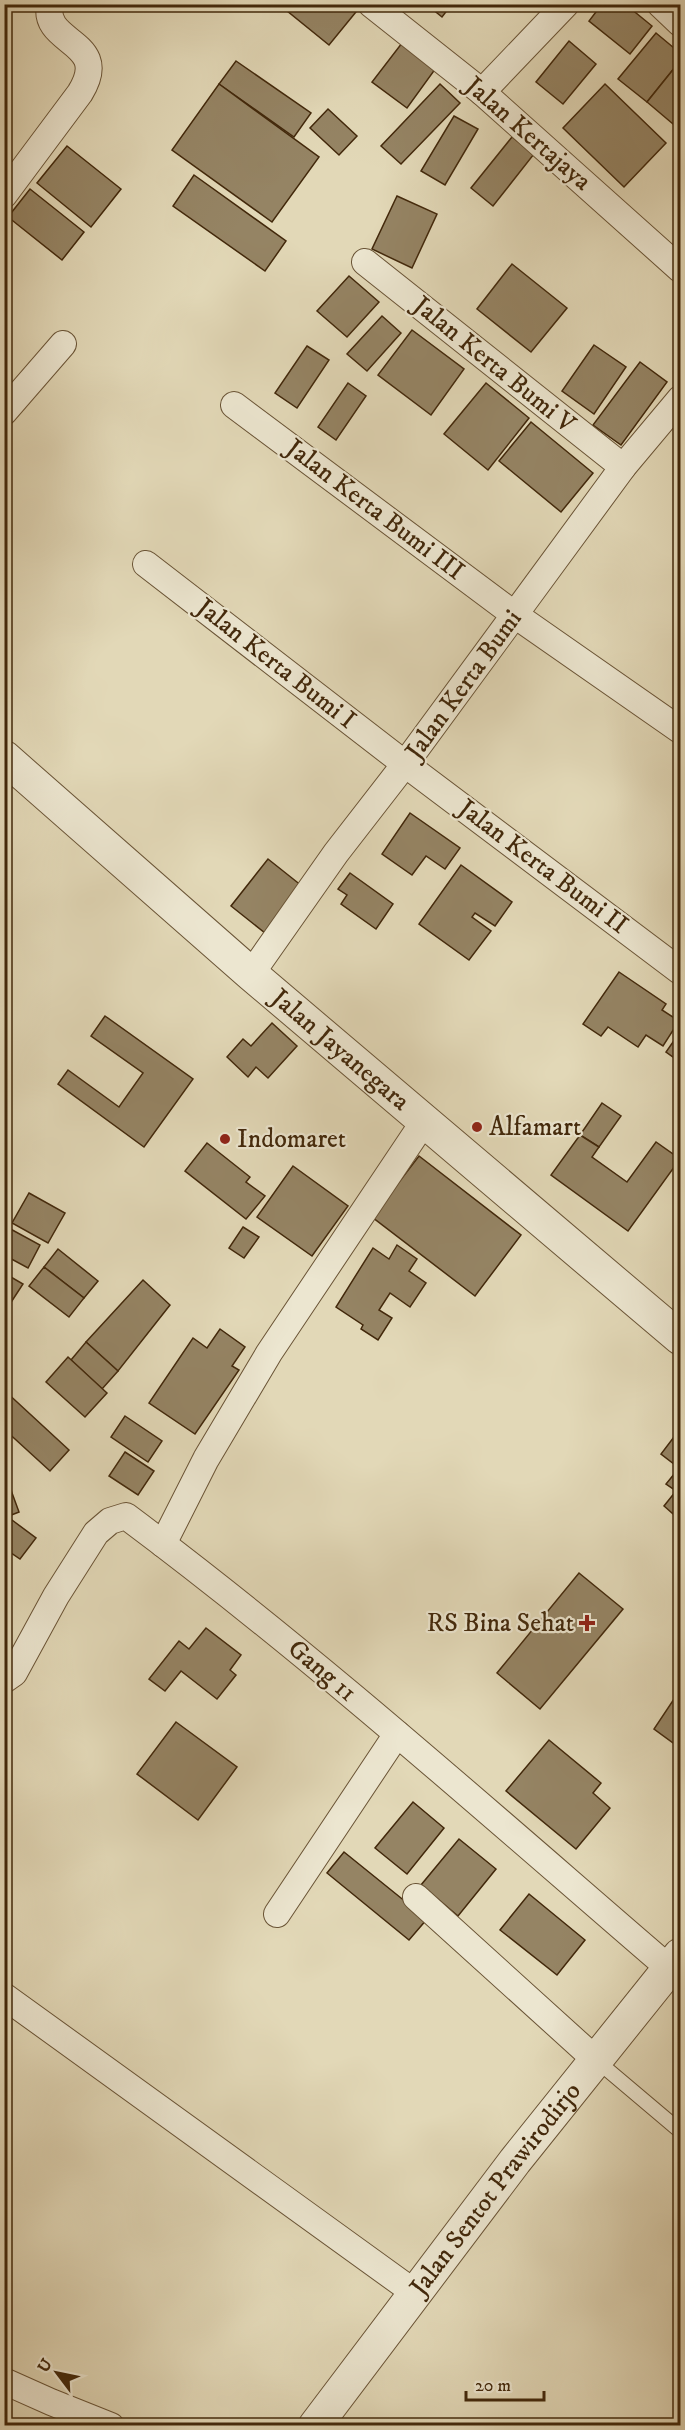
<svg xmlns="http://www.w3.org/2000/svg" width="685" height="2430" font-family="'IM FELL DW Pica',serif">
  <rect width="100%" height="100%" fill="#e2d8b7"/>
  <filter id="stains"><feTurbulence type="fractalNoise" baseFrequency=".00333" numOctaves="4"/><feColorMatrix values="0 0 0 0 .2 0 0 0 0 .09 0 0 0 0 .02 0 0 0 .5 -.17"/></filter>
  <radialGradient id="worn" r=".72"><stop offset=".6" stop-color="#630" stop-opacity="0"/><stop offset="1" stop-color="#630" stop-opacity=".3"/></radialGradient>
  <g fill="#958464" stroke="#42280b" stroke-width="1.5">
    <path d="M 282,4 L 357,4 L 360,7 L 329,45 L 281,6 Z"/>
    <path d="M 426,4 L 452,4 L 442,17 Z"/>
    <path d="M 602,4 L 625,4 L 652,26 L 630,54 L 589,21 Z"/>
    <path d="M 656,33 L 680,53 L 680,61 L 647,102 L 618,79 Z"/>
    <path d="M 569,41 L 596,64 L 563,104 L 536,82 Z"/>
    <path d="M 402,43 L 436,68 L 407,108 L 372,82 Z"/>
    <path d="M 236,61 L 311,113 L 294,137 L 219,84 Z"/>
    <path d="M 680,61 L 680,115 L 673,124 L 647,102 Z"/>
    <path d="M 219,84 L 319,157 L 272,222 L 172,150 Z"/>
    <path d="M 440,84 L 460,103 L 401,164 L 381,146 Z"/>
    <path d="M 605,84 L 666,143 L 624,187 L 563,128 Z"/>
    <path d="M 328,109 L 357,136 L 339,155 L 310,128 Z"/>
    <path d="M 454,116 L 478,129 L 445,185 L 421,171 Z"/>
    <path d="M 512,137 L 534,154 L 493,206 L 471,188 Z"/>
    <path d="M 67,146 L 121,189 L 91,227 L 37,183 Z"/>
    <path d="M 194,175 L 286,241 L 265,271 L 173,206 Z"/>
    <path d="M 30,189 L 84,232 L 62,260 L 8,217 Z"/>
    <path d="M 397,196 L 437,214 L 412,268 L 372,249 Z"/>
    <path d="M 512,264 L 567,308 L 531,352 L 477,309 Z"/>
    <path d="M 349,276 L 379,302 L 347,337 L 317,311 Z"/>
    <path d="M 382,316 L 401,333 L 367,371 L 347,354 Z"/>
    <path d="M 412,330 L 464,369 L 431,415 L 378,375 Z"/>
    <path d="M 594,345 L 626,367 L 594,414 L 562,391 Z"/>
    <path d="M 307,346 L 329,360 L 297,408 L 275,393 Z"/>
    <path d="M 640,362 L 667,382 L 621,445 L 593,425 Z"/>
    <path d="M 348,383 L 366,396 L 336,440 L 318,427 Z"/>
    <path d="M 486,383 L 529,418 L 488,470 L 444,434 Z"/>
    <path d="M 531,422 L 593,473 L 561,512 L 499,461 Z"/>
    <path d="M 410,813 L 460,848 L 445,869 L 426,856 L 412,875 L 382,854 Z"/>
    <path d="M 268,859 L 302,886 L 265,933 L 231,906 Z"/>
    <path d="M 461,865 L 512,902 L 495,926 L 475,913 L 472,917 L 491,931 L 469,960 L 419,924 Z"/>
    <path d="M 350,873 L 393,904 L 376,929 L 341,904 L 347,895 L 338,889 Z"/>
    <path d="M 619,972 L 666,1004 L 662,1010 L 679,1021 L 663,1046 L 646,1035 L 638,1047 L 608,1027 L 601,1036 L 583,1024 Z"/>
    <path d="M 105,1016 L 193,1079 L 144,1147 L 58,1084 L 68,1070 L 119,1107 L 143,1073 L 91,1036 Z"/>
    <path d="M 272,1023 L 297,1046 L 268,1078 L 256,1067 L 248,1077 L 227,1057 L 243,1039 L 251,1046 Z"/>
    <path d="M 680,1032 L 680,1062 L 666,1052 Z"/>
    <path d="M 602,1103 L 621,1116 L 599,1147 L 580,1135 Z"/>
    <path d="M 580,1135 L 599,1147 L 592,1157 L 627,1182 L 656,1142 L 680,1159 L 628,1231 L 551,1175 Z"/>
    <path d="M 207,1143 L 250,1177 L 246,1182 L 265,1196 L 246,1219 L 185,1171 Z"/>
    <path d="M 419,1156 L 521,1235 L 475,1296 L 372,1217 Z"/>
    <path d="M 293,1166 L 348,1206 L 312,1256 L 257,1217 Z"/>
    <path d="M 29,1193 L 65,1213 L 48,1243 L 12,1223 Z"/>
    <path d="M 5,1226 L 40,1245 L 28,1268 L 4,1255 Z"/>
    <path d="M 243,1227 L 259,1237 L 244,1258 L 229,1248 Z"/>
    <path d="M 397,1245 L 417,1259 L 409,1271 L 426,1283 L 410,1307 L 390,1293 L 379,1310 L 392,1318 L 378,1340 L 361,1329 L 363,1325 L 336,1307 L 373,1248 L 389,1259 Z"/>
    <path d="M 58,1249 L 98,1281 L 84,1298 L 44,1267 Z"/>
    <path d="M 44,1267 L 84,1298 L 69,1317 L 29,1286 Z"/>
    <path d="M 4,1273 L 23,1284 L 6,1310 L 4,1309 Z"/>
    <path d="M 143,1280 L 170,1305 L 118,1371 L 86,1342 Z"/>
    <path d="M 220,1329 L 245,1347 L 232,1366 L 239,1370 L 195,1434 L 149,1403 L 193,1338 L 207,1348 Z"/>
    <path d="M 86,1342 L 118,1371 L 102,1389 L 71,1360 Z"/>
    <path d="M 68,1357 L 107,1393 L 85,1417 L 46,1382 Z"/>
    <path d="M 4,1390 L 69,1450 L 50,1471 L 4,1429 Z"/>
    <path d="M 125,1416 L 162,1441 L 148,1462 L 111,1437 Z"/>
    <path d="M 680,1429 L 680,1520 L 664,1506 L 676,1491 L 666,1484 L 679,1468 L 661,1454 Z"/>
    <path d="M 125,1452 L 154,1471 L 138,1495 L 109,1476 Z"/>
    <path d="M 8,1482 L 19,1512 L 4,1518 L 4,1483 Z"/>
    <path d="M 12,1520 L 36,1538 L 20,1559 L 4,1548 L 4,1530 Z"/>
    <path d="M 579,1573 L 623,1609 L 540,1709 L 497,1673 Z"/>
    <path d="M 206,1628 L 241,1655 L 230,1670 L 236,1675 L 217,1699 L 181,1671 L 165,1691 L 149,1679 L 179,1641 L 189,1649 Z"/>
    <path d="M 680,1690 L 680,1748 L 654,1729 Z"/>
    <path d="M 176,1722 L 237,1767 L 198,1820 L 137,1774 Z"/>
    <path d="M 549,1740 L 601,1783 L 593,1793 L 610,1808 L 576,1849 L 506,1791 Z"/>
    <path d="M 413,1802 L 444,1828 L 407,1874 L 375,1848 Z"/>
    <path d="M 459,1839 L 496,1869 L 458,1916 L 421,1885 Z"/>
    <path d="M 344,1852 L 427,1919 L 409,1940 L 327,1873 Z"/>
    <path d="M 529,1894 L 585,1940 L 557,1975 L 500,1930 Z"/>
  </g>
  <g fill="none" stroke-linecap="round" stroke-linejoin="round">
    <defs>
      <path id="service" d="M 596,2060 L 680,2131"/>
      <g id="minor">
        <path d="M 371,4 L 482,92 L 680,269"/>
        <path d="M 660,4 L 680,23"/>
        <path d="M 482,92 L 566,4"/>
        <path d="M 4,195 L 80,93 C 113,40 41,45 50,4"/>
        <path d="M 365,262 L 623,467"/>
        <path d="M 234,405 L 515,615 L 680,730"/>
        <path d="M 4,412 L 63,344"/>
        <path d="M 146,564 L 405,764 L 680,971"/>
        <path d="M 251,974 L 336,853 L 405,764 L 623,467 L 680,399"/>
        <path d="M 163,1544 L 206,1459 L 269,1353 L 425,1120"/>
        <path d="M 4,1680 L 14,1673 L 56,1596 L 96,1533 L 110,1521 L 126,1516 C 315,1657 491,1815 670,1969"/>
        <path d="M 416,1897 L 596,2060"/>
        <path d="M 277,1914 L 397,1734"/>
        <path d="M 4,1996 L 415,2293"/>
        <path d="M 4,2381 L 51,2402 L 111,2426"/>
      </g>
      <g id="tertiary">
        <path id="s1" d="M 4,757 L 251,974 L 680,1338"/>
        <path id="s2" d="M 315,2426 L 515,2161 L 680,1955"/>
      </g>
    </defs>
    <use href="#service" stroke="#6a5436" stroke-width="16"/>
    <use href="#minor" stroke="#6a5436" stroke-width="28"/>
    <use href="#tertiary" stroke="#6a5436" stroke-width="35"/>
    <use href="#service" stroke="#ece6d0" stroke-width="14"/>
    <use href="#minor" stroke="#ece6d0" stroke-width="26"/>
    <use href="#tertiary" stroke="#ece6d0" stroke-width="33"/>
  </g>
  <g fill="#8f2418" stroke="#ece6d0" stroke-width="2">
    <circle cx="477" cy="1127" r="6"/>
    <circle cx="225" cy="1139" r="6"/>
    <path d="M584 1614h6v6h6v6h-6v6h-6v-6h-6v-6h6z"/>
  </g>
  <g text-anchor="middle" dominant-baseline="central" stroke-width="4.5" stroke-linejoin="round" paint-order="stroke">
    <g font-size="26" fill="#42280b" stroke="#ece6d0">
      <text transform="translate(528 134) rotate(41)">Jalan Kertajaya</text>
      <text transform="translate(494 365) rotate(39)">Jalan Kerta Bumi V</text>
      <text transform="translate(375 510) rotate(37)">Jalan Kerta Bumi III</text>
      <text transform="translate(276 664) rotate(38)">Jalan Kerta Bumi I</text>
      <text transform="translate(464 685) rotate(-54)">Jalan Kerta Bumi</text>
      <text transform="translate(543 867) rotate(37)">Jalan Kerta Bumi II</text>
      <text stroke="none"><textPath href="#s1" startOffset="446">Jalan Jayanegara</textPath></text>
      <text transform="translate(322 1671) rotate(40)">Gang 11</text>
      <text stroke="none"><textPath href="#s2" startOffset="298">Jalan Sentot Prawirodirjo</textPath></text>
    </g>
    <g font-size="26" fill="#42280b" stroke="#ece6d0" text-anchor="start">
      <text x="489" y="1127">Alfamart</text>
      <text x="237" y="1139">Indomaret</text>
      <text x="574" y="1623" text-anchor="end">RS Bina Sehat</text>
    </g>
  </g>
  <rect width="685" height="2430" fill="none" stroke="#e2d8b7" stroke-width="24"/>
  <rect x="6" y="6" width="673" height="2418" fill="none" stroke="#42280b" stroke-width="3"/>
  <rect x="12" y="12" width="661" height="2406" fill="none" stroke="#42280b" stroke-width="1.5"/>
  <g transform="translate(57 2373) rotate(302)" stroke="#ece6d0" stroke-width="4.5" paint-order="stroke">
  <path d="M0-4.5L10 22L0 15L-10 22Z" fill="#42280b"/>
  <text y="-9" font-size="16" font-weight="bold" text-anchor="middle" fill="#42280b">U</text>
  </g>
  <path d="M466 2391v9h78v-9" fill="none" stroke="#42280b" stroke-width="3"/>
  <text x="475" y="2391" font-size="18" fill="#42280b" stroke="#ece6d0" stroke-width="4.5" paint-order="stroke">20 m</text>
  <rect width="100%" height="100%" filter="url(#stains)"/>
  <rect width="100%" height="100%" fill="url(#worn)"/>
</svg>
